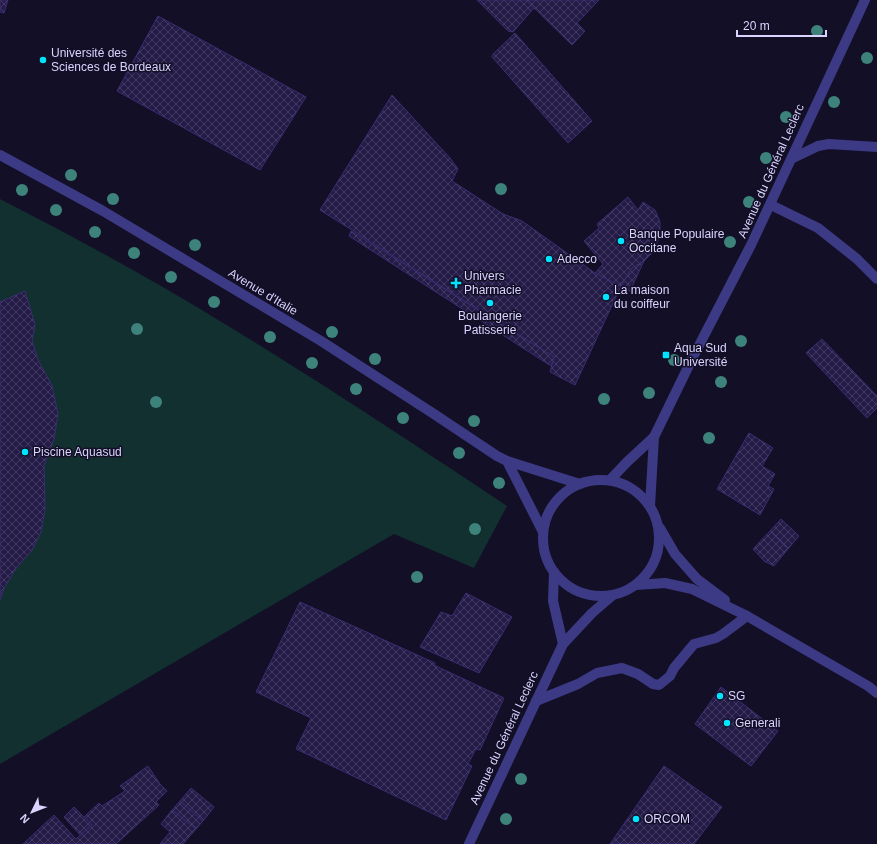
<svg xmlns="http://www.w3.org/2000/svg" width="877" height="844" font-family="Arial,sans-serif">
  <defs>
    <pattern id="building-cross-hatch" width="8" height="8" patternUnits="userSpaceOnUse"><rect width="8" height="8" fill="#241b47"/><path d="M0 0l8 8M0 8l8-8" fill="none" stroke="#433b63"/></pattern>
  </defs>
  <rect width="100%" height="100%" fill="#130f26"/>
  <path fill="#12302f" d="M 0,199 C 76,238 152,279 225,324 C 320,382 414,444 507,506 L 474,568 L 394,534 L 0,764 Z"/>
  <g fill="url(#building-cross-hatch)" stroke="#3b2d73">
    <path d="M 0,0 L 8,0 L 4,13 L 0,12 Z"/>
    <path d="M 477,0 L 526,0 L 534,8 L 513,32 L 508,31 Z"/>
    <path d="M 526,0 L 599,0 L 577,23 L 585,31 L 572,45 Z"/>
    <path d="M 158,16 L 306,97 L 260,170 L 117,91 Z"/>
    <path d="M 515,33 L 592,121 L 568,143 L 492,57 L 493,54 Z"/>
    <path d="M 392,95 L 450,158 L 458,169 L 452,181 L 503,214 L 522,221 L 595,273 L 621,286 L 575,385 L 550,372 L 554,357 L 320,210 Z"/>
    <path d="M 628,197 L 638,210 L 643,202 L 655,210 L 660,222 L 660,236 L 653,252 L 644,261 L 632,268 L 621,286 L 595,273 L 603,264 L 584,241 L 599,228 L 597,224 Z"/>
    <path d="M 351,231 L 554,357 L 551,366 L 349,236 Z"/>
    <path d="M 644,261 L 630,291 L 621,286 L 632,268 Z"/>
    <path d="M 25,291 L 35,325 L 32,341 L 38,360 L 52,386 L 58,414 L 54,439 L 44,465 L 45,509 L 41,532 L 32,550 L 17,567 L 4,588 L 0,600 L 0,302 Z"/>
    <path d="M 822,339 L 877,396 L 877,408 L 867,418 L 806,353 Z"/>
    <path d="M 749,433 L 773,448 L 762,466 L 775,474 L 768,486 L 774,489 L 760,515 L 717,489 Z"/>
    <path d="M 781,519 L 799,536 L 788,549 L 770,531 Z"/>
    <path d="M 770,531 L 788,549 L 774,566 L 764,561 L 753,549 Z"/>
    <path d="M 466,593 L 512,617 L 479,673 L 420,647 L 441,612 L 452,616 Z"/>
    <path d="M 300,602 L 435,663 L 434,665 L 504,698 L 480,750 L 476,749 L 468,764 L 472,766 L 446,820 L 296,749 L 311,718 L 256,692 Z"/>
    <path d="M 721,687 L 778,731 L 751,766 L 695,724 Z"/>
    <path d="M 148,766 L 160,784 L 167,791 L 156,802 L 159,805 L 116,844 L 23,844 L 54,815 L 76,839 L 92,825 L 84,817 L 99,803 L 102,806 L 125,791 L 120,786 Z"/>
    <path d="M 664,766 L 722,807 L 694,844 L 610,844 Z"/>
    <path d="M 191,788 L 214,807 L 203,821 L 180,801 Z"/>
    <path d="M 180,801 L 203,821 L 196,829 L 172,810 Z"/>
    <path d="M 74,807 L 92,825 L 80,835 L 64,817 Z"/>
    <path d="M 172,810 L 196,829 L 183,844 L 160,844 L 170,832 L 161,824 Z"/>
  </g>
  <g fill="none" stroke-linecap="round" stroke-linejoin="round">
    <g stroke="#3d3a85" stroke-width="10">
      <path d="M 0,155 L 103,211 L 321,341 L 434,414 L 497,456 L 507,461 L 580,484"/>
      <path d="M 793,158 L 818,146 L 829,144 L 877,147"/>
      <path d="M 771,205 L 818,228 L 857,259 L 877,279"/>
      <path d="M 507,461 L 543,532"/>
      <circle cx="601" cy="538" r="58"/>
      <path d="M 610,480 L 627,462 L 654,437"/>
      <path d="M 650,506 L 654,437 L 692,359 L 751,245 L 865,0"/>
      <path d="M 660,528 L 675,554 L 697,579 L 725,600"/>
      <path d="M 554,572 L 553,601 L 563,644"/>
      <path d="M 636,585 L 665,583 L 692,589 L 747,616 L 868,686 L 877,693"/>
      <path d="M 536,701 L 578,684 L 597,673 L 622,668 L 638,674 L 653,684 L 659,685 L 670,676 L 674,668 L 694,644 L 716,638 L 723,634 L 747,616"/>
      <path d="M 469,844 L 563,644 L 592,613 L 613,595"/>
    </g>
  </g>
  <g fill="#3d827b">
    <circle cx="817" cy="31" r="6"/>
    <circle cx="867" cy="58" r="6"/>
    <circle cx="834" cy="102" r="6"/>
    <circle cx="786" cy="117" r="6"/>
    <circle cx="766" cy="158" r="6"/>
    <circle cx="71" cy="175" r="6"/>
    <circle cx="501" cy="189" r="6"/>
    <circle cx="22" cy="190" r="6"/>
    <circle cx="113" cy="199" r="6"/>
    <circle cx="749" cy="202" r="6"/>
    <circle cx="56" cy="210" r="6"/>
    <circle cx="95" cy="232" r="6"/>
    <circle cx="730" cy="242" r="6"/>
    <circle cx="195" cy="245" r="6"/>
    <circle cx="134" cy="253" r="6"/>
    <circle cx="171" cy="277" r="6"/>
    <circle cx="214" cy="302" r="6"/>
    <circle cx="137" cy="329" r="6"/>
    <circle cx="332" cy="332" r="6"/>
    <circle cx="270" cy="337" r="6"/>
    <circle cx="741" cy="341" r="6"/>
    <circle cx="375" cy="359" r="6"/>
    <circle cx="674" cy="360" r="6"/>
    <circle cx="312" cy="363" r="6"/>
    <circle cx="721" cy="382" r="6"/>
    <circle cx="356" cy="389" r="6"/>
    <circle cx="649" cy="393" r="6"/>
    <circle cx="604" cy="399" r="6"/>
    <circle cx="156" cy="402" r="6"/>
    <circle cx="403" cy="418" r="6"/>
    <circle cx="474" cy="421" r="6"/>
    <circle cx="709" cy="438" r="6"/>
    <circle cx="459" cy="453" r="6"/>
    <circle cx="499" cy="483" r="6"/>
    <circle cx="475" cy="529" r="6"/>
    <circle cx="417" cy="577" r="6"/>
    <circle cx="521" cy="779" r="6"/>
    <circle cx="506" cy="819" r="6"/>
  </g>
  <g fill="#00e5ff" stroke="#130f26" stroke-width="1.5">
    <circle cx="43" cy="60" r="4"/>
    <circle cx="621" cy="241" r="4"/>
    <circle cx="549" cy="259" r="4"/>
    <path d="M454 277h4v4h4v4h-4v4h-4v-4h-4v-4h4z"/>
    <circle cx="606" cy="297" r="4"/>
    <circle cx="490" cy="303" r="4"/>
    <rect x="662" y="351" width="8" height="8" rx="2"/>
    <circle cx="25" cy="452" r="4"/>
    <circle cx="720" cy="696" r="4"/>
    <circle cx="727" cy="723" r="4"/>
    <circle cx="636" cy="819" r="4"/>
  </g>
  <g text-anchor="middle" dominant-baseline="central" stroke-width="3" stroke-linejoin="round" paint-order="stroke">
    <g font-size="12" fill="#d9d4ff" stroke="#130f26" text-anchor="start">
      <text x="51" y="53">Université des<tspan x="51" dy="14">Sciences de Bordeaux</tspan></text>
      <text x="629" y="234">Banque Populaire<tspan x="629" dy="14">Occitane</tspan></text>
      <text x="557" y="259">Adecco</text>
      <text x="464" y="276">Univers<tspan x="464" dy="14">Pharmacie</tspan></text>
      <text x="614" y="290">La maison<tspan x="614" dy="14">du coiffeur</tspan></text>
      <text x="490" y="316" text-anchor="middle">Boulangerie<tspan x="490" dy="14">Patisserie</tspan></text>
      <text x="674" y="348">Aqua Sud<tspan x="674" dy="14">Université</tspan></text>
      <text x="33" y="452">Piscine Aquasud</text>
      <text x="728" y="696">SG</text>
      <text x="735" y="723">Generali</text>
      <text x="644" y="819">ORCOM</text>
    </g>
    <g font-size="12" fill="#d9d4ff" stroke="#130f26">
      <text transform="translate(771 171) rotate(-66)">Avenue du Général Leclerc</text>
      <text transform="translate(263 292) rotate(31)">Avenue d'Italie</text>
      <text transform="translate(504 738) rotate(-65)">Avenue du Général Leclerc</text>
    </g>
  </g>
  <g transform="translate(32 812) rotate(227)" stroke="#130f26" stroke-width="3" paint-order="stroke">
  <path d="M0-3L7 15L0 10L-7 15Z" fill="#d9d4ff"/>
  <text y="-6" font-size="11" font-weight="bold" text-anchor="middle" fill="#d9d4ff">N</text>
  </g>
  <path d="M737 30v6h89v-6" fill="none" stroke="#d9d4ff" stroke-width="2"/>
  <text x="743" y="30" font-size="12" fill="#d9d4ff" stroke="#130f26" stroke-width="3" paint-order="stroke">20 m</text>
</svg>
